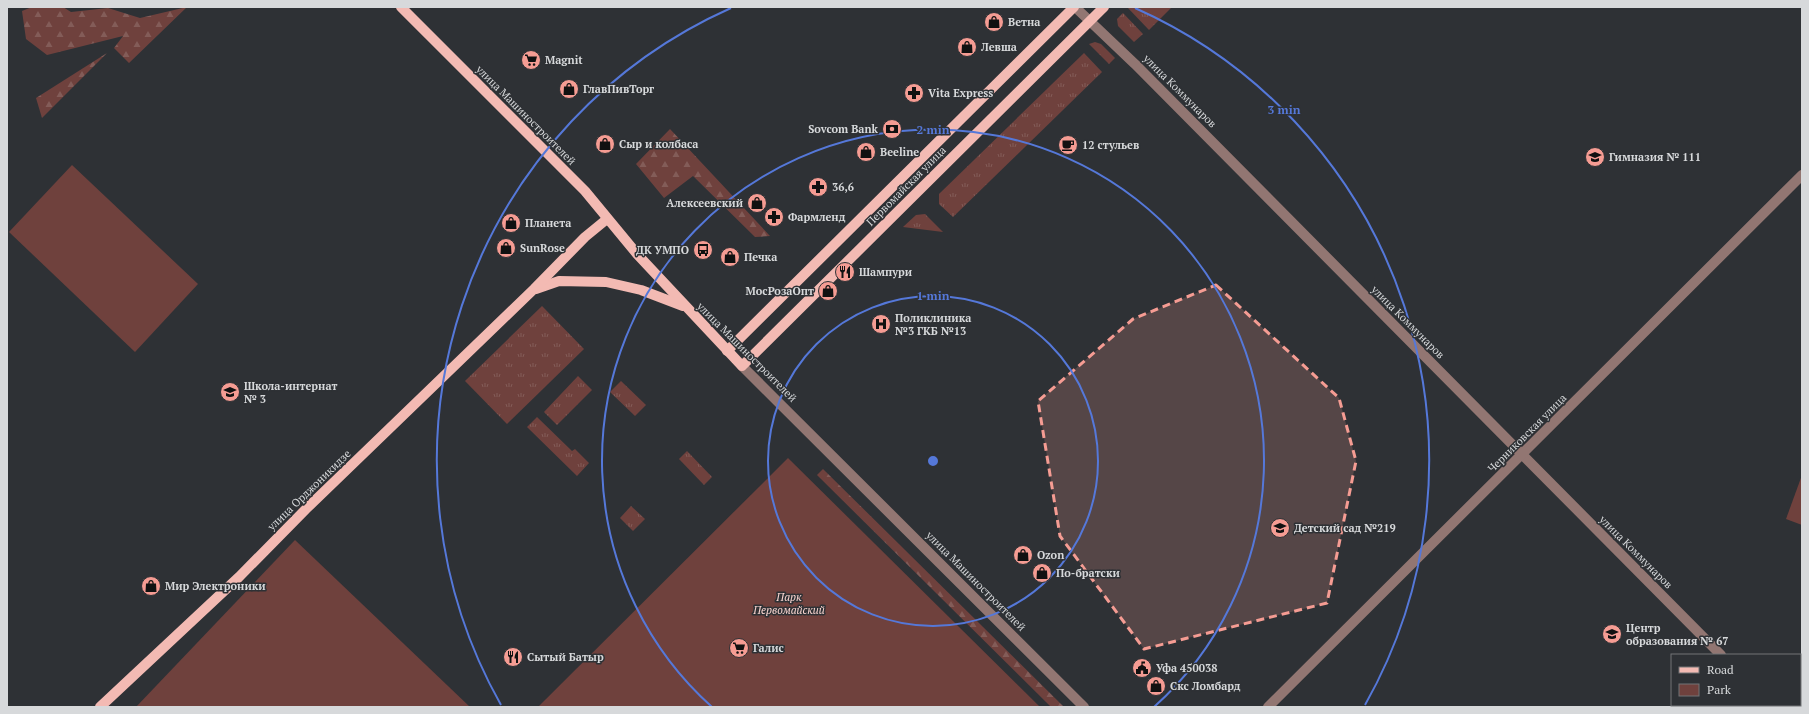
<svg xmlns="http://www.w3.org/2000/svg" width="1809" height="714" font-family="'PT Serif',serif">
  <defs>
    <pattern id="grass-tufts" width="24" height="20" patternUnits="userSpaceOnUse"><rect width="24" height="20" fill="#6f413d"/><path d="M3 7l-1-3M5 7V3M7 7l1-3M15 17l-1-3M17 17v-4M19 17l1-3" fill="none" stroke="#835c58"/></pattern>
    <pattern id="forest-firs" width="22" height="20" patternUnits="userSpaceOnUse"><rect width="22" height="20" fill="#6f413d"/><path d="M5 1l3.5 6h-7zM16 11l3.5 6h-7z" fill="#835c58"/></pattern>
  </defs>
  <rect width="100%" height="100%" fill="#2e3135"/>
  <g fill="url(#grass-tufts)">
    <path d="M 1127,7 L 1172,7 L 1149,30 Z"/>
    <path d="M 1123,13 L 1143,34 L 1134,42 L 1118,26 L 1117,19 Z"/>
    <path d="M 1095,42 L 1101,44 L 1115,58 L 1109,64 L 1089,44 Z"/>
    <path d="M 1084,53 L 1102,72 L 953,217 L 939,204 L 939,194 Z"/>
    <path d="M 925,214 L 943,232 L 903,227 L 916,215 Z"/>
    <path d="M 542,306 L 584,349 L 507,424 L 465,381 Z"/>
    <path d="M 578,376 L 592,390 L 557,425 L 544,412 Z"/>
    <path d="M 621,381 L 646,405 L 635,416 L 610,392 Z"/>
    <path d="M 537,417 L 572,451 L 575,449 L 589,463 L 577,476 L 527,427 Z"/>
    <path d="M 687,451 L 712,477 L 704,485 L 679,459 Z"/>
    <path d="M 631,506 L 645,519 L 633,531 L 620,518 Z"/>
  </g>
  <g fill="url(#forest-firs)">
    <path d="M 32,7 L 63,7 L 71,12 L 108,8 L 140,18 L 187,7 L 129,63 L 114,48 L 123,36 L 47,55 L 26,39 L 22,11 Z"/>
    <path d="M 107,53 L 42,118 L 36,98 Z"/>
    <path d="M 670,129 L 770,236 L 755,237 L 693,176 L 664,198 L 636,164 Z"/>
    <path d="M 823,469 L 1064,707 L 1051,707 L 817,475 Z"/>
  </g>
  <g fill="#6f413d">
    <path d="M 72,165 L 198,284 L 135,352 L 9,232 Z"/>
    <path d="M 788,458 L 1040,707 L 538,707 Z"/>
    <path d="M 1802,475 L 1802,525 L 1786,519 Z"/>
    <path d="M 295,540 L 470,707 L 136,707 Z"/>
  </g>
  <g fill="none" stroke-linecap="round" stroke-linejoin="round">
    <g stroke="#927672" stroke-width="10">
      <path d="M 1075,7 L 1135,64 L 1721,655"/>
      <path d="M 742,366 L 1084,707"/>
      <path d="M 1771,705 L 1773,707"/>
      <path d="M 1268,707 L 1802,175"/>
    </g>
    <g stroke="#f3bab3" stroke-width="10">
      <path d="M 401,7 L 585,191 L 637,254 L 742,366 L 1104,7"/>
      <path d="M 536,289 L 559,281 L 606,282 L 641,290 L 683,306"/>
      <path d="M 727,351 L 1074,7"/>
      <path d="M 100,707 L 239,577 L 306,509 L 534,289 L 585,237 L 607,219"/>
    </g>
  </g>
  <path fill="#f59c93" fill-opacity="0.2" stroke="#f59c93" stroke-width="3" stroke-dasharray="8 5" stroke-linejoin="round" d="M 1216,285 L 1339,398 L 1356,461 L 1327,603 L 1144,649 L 1060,536 L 1038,401 L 1133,319 Z"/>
  <g fill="none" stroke="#5578d9" stroke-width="2">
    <circle cx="933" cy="461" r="165"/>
    <path d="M712 707A331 331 0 1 1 1154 707"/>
    <path d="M501 705A496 496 0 0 1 731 8M1135 8A496 496 0 0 1 1365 705"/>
  </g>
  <defs>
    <symbol id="shop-disc" viewBox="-11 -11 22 22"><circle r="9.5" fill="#f59c93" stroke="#2e3135"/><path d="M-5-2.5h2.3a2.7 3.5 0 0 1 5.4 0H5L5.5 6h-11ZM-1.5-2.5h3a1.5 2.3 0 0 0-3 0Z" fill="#111"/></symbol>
    <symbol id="supermarket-disc" viewBox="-11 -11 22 22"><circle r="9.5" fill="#f59c93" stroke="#2e3135"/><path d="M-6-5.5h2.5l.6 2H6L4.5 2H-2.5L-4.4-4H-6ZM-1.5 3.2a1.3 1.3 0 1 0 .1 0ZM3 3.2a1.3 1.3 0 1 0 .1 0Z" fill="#111"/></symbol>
    <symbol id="pharmacy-disc" viewBox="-11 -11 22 22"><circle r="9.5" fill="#f59c93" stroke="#2e3135"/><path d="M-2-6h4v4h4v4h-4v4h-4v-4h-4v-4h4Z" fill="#111"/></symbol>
    <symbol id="bank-disc" viewBox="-11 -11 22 22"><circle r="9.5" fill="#f59c93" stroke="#2e3135"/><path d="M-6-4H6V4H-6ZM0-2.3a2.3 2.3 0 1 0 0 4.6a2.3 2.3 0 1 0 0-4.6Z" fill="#111"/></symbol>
    <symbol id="cafe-disc" viewBox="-11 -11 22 22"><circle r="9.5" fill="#f59c93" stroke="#2e3135"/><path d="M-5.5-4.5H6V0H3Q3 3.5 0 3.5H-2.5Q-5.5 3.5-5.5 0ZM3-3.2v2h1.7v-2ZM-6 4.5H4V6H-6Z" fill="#111"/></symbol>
    <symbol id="school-disc" viewBox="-11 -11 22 22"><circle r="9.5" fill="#f59c93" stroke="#2e3135"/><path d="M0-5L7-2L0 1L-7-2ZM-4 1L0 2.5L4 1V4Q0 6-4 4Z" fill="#111"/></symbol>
    <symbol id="bus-disc" viewBox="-11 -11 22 22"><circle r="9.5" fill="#f59c93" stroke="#2e3135"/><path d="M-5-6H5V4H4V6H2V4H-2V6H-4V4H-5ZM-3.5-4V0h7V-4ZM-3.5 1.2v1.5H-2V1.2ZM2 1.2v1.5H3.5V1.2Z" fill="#111"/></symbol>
    <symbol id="restaurant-disc" viewBox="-11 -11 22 22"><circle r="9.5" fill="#f59c93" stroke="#2e3135"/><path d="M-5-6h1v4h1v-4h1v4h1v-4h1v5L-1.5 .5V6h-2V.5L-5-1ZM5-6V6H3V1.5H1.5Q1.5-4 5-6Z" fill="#111"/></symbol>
    <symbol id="hospital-disc" viewBox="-11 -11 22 22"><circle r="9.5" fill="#f59c93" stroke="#2e3135"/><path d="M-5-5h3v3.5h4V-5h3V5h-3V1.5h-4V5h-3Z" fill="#111"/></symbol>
    <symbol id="civic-disc" viewBox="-11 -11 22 22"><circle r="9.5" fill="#f59c93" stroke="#2e3135"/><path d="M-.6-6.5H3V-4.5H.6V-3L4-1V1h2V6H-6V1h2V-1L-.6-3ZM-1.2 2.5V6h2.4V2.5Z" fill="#111"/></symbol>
  </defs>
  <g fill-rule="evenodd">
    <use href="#shop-disc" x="983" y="11" width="22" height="22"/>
    <use href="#shop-disc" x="956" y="36" width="22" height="22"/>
    <use href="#supermarket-disc" x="520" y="49" width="22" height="22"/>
    <use href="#shop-disc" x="558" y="78" width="22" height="22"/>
    <use href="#pharmacy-disc" x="903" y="82" width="22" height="22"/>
    <use href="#bank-disc" x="881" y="118" width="22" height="22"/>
    <use href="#shop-disc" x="594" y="133" width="22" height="22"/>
    <use href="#cafe-disc" x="1057" y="134" width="22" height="22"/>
    <use href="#shop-disc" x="855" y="141" width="22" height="22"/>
    <use href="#school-disc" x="1584" y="146" width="22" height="22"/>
    <use href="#pharmacy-disc" x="807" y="176" width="22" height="22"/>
    <use href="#shop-disc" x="746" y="192" width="22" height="22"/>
    <use href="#pharmacy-disc" x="763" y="206" width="22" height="22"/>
    <use href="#shop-disc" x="500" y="212" width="22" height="22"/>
    <use href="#shop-disc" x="495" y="237" width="22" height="22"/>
    <use href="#bus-disc" x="692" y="239" width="22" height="22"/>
    <use href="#shop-disc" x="719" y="246" width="22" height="22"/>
    <use href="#restaurant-disc" x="834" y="261" width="22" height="22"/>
    <use href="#shop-disc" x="817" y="280" width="22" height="22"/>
    <use href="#hospital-disc" x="870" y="313" width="22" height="22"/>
    <use href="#school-disc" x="219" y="381" width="22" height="22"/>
    <use href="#school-disc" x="1269" y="517" width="22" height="22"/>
    <use href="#shop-disc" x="1012" y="544" width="22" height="22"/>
    <use href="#shop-disc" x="1031" y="562" width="22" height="22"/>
    <use href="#shop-disc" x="140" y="575" width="22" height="22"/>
    <use href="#school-disc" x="1601" y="623" width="22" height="22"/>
    <use href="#supermarket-disc" x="728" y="637" width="22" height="22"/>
    <use href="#restaurant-disc" x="502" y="646" width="22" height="22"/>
    <use href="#civic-disc" x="1131" y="657" width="22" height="22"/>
    <use href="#shop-disc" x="1145" y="675" width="22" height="22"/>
  </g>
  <g text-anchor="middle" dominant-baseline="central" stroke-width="3" stroke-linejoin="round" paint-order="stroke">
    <g font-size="11" font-weight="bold" fill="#d7d9db" stroke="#2e3135" text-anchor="start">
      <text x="1008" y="22">Ветна</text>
      <text x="981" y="47">Левша</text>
      <text x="545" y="60">Magnit</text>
      <text x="583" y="89">ГлавПивТорг</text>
      <text x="928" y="93">Vita Express</text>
      <text x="878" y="129" text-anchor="end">Sovcom Bank</text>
      <text x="619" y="144">Сыр и колбаса</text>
      <text x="1082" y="145">12 стульев</text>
      <text x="880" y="152">Beeline</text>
      <text x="1609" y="157">Гимназия № 111</text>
      <text x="832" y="187">36,6</text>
      <text x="743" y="203" text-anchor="end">Алексеевский</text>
      <text x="788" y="217">Фармленд</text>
      <text x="525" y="223">Планета</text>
      <text x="520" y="248">SunRose</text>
      <text x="689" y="250" text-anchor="end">ДК УМПО</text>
      <text x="744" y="257">Печка</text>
      <text x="859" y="272">Шампури</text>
      <text x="814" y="291" text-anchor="end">МосРозаОпт</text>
      <text x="895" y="318">Поликлиника<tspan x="895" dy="13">№3 ГКБ №13</tspan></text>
      <text x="244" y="386">Школа-интернат<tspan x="244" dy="13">№ 3</tspan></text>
      <text x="1294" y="528">Детский сад №219</text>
      <text x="1037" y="555">Ozon</text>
      <text x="1056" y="573">По-братски</text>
      <text x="165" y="586">Мир Электроники</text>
      <text x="1626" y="628">Центр<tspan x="1626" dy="13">образования № 67</tspan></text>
      <text x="753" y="648">Галис</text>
      <text x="527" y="657">Сытый Батыр</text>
      <text x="1156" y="668">Уфа 450038</text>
      <text x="1170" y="686">Скс Ломбард</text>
    </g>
    <g font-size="11" fill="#d7d9db" stroke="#2e3135">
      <text transform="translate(1180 91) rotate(45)">улица Коммунаров</text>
      <text transform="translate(526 115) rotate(45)">улица Машиностроителей</text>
      <text transform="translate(906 186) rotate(-45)">Первомайская улица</text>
      <text transform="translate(1408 322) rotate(45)">улица Коммунаров</text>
      <text transform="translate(747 352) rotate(45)">улица Машиностроителей</text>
      <text transform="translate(1527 433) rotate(-45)">Черниковская улица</text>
      <text transform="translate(309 490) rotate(-44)">улица Орджоникидзе</text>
      <text transform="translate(1636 552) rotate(45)">улица Коммунаров</text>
      <text transform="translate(976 581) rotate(45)">улица Машиностроителей</text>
    </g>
    <g font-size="11" font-style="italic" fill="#fcd6d1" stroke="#2e3135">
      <text x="789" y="597">Парк<tspan x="789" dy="13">Первомайский</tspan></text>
    </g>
  </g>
  <circle cx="933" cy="461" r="6" fill="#5578d9" stroke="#2e3135" stroke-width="2"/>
  <g font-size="12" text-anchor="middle" font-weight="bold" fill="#5578d9" stroke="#2e3135" stroke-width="3" stroke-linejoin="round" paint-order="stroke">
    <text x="1284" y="114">3 min</text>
    <text x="933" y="134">2 min</text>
    <text x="933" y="300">1 min</text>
  </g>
  <rect width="1809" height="714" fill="none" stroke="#d7d9db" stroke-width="16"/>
  <rect x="1671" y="654" width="130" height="52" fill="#2e3135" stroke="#727477"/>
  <rect x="1679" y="667" width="20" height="6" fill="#f3bab3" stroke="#727477"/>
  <text x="1707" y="674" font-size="12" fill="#d7d9db">Road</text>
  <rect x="1679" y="684" width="20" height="12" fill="#6f413d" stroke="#727477"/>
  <text x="1707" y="694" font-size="12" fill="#d7d9db">Park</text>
</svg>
